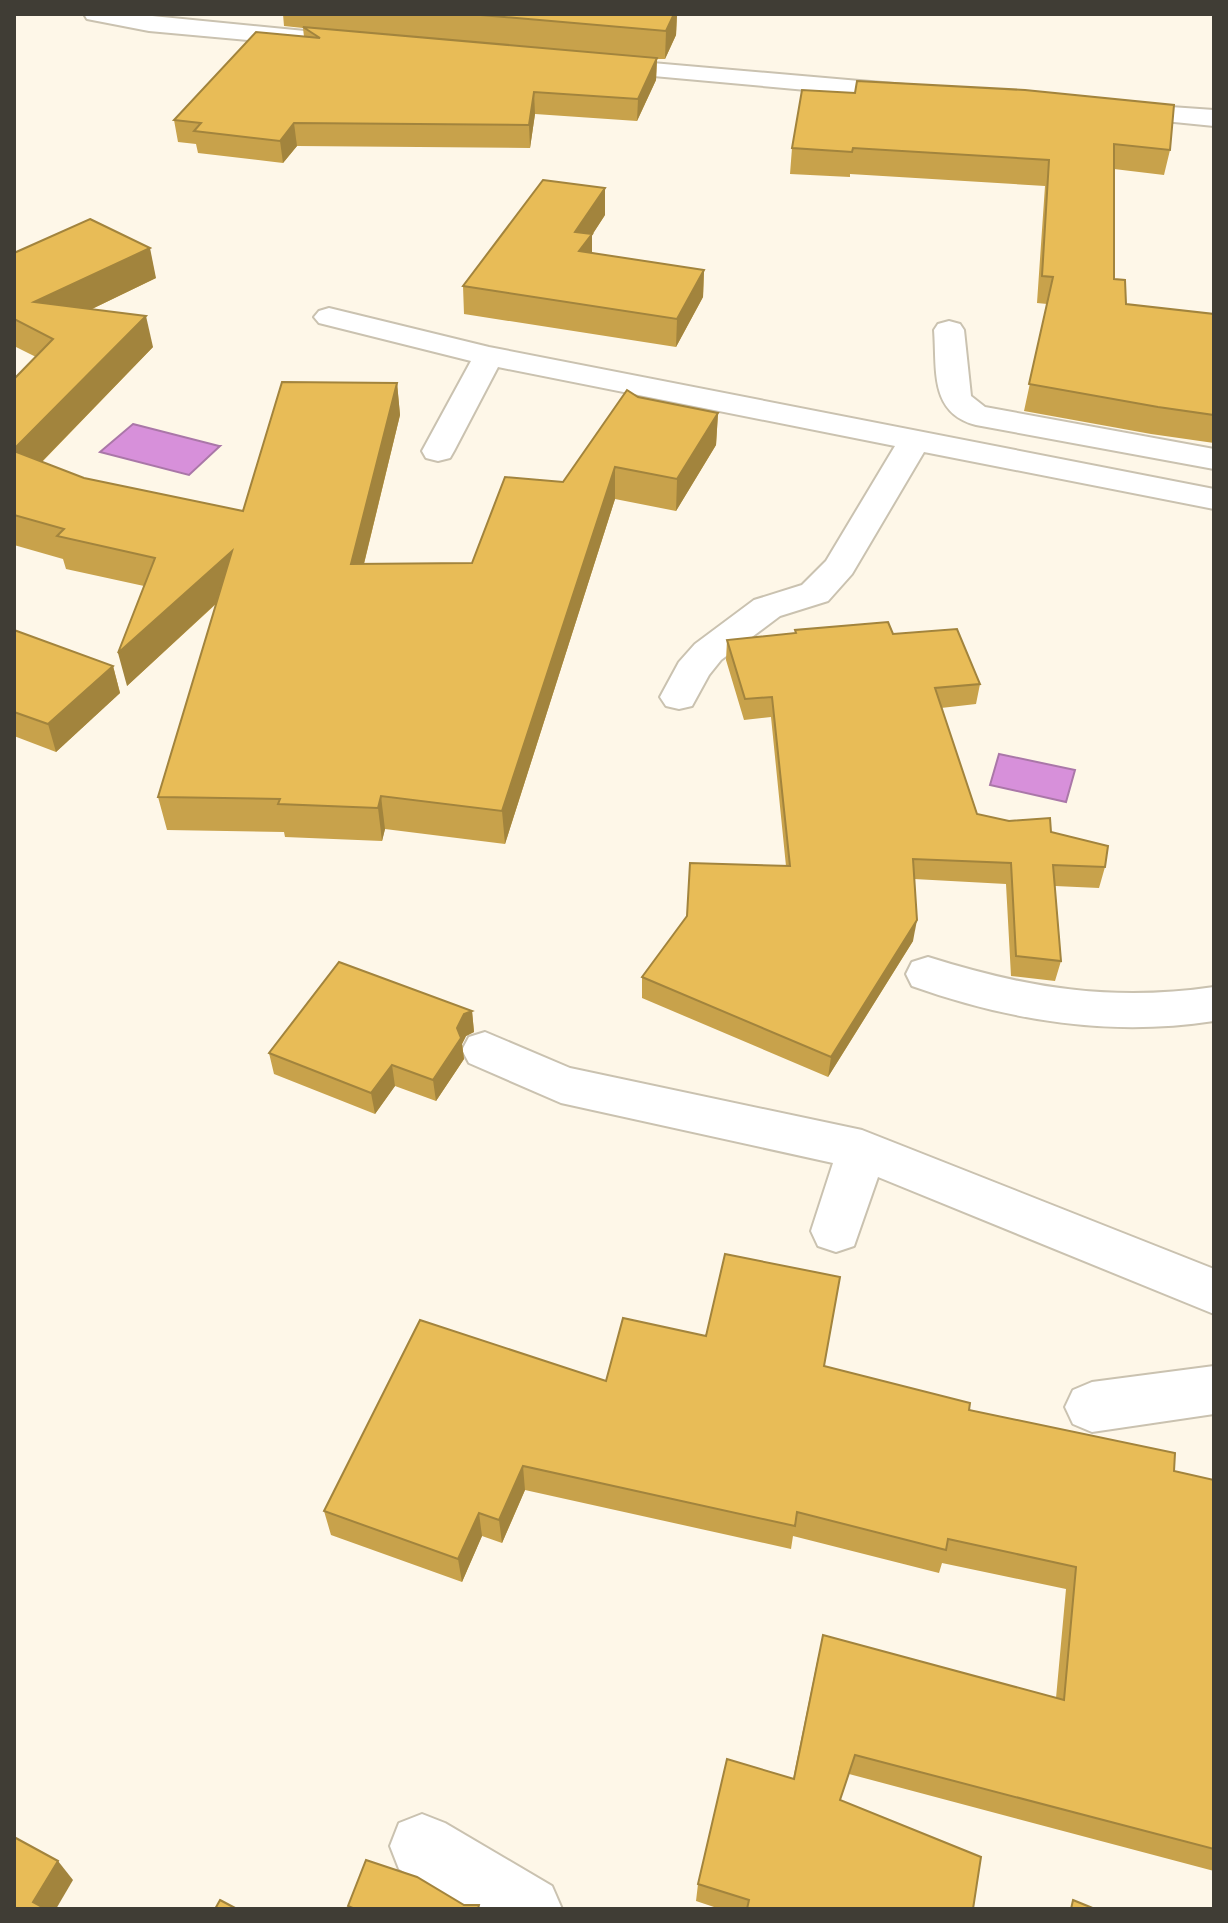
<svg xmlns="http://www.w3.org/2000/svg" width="1228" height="1923" font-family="Ubuntu,sans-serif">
  <rect width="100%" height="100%" fill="#fef7e8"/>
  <g fill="#d790da" stroke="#aa77a8" stroke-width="2">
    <path d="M 133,424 L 219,446 L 220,446 L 189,475 L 100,452 Z"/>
    <path d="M 999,754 L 1075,770 L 1066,802 L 990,785 Z"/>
  </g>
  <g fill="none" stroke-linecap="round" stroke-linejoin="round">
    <defs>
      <g id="minor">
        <path d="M 84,14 L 132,14 L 315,32 L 323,34 L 327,39 L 323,44 L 315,46 L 149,31 L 87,19 Z"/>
        <path d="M 595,58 L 917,86 L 926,88 L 929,93 L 926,98 L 917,100 L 587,70 L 583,65 L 587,60 Z"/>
        <path d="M 1113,103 L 1214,110 L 1214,126 L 1104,115 L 1101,110 L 1104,105 Z"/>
        <path d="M 329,308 L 489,347 L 1214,489 L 1214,509 L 924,452 L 852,574 L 828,601 L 780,616 L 721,660 L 709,675 L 692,706 L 679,709 L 666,706 L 660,697 L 679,662 L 695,644 L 754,600 L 802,585 L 826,561 L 895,446 L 498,367 L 454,451 L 450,458 L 438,461 L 426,458 L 422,451 L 471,361 L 319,323 L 314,317 L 319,311 Z"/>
        <path d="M 949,321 L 960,324 L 964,330 L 971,396 L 985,407 L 1214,449 L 1214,469 L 976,425 C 929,413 937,369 934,330 L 938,324 Z"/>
        <path d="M 928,957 C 1026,988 1112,1002 1214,987 L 1214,1021 C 1110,1037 1011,1021 912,986 L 906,974 L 912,962 Z"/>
        <path d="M 485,1032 L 570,1068 L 862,1130 L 1214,1269 L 1214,1314 L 878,1177 L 854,1246 L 836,1252 L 818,1246 L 811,1231 L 833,1163 L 561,1103 L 469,1063 L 462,1050 L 469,1037 Z"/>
        <path d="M 1214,1366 L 1214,1414 L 1092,1432 L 1073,1424 L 1065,1407 L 1073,1390 L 1092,1382 Z"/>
        <path d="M 422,1814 L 445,1823 L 552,1886 L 562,1909 L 467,1909 L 399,1869 L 390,1846 L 399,1823 Z"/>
      </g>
    </defs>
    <use href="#minor" stroke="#cac2b0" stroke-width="4"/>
    <use href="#minor" fill="#fff" fill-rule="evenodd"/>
  </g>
  <g fill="#c8a24b">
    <path d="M 283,14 L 677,14 L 676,35 L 665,59 L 657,59 L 656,80 L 637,121 L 535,114 L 530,148 L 297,146 L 283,163 L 198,153 L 196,144 L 178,142 L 174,120 L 304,37 L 303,28 L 284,26 Z"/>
    <path d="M 802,90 L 1170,150 L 1164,175 L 1114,169 L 1114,279 L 1126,304 L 1214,314 L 1214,443 L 1151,434 L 1024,411 L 1047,304 L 1037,303 L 1045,186 L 850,174 L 850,177 L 790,174 L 792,148 Z"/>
    <path d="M 605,215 L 592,235 L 592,253 L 704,270 L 703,297 L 676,347 L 464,314 L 463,286 Z"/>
    <path d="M 14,253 L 156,278 L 92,309 L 153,347 L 42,462 L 84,478 L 243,511 L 397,383 L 400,415 L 364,564 L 472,563 L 563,482 L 638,397 L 718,413 L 716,445 L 676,511 L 615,499 L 505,844 L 385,829 L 382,841 L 285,837 L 284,832 L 167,830 L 158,797 L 216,604 L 127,686 L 144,586 L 66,569 L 63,559 L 14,545 L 14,379 L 36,357 L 14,346 Z"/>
    <path d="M 14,630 L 113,666 L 120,693 L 56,752 L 14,736 Z"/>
    <path d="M 795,630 L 893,634 L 980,684 L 976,704 L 941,708 L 977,814 L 1051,832 L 1105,867 L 1099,888 L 1055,886 L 1061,961 L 1055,981 L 1011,976 L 1006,884 L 914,879 L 913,941 L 828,1077 L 642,998 L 642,977 L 786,866 L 771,717 L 744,720 L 726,660 L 727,640 L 795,633 Z"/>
    <path d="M 472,1011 L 474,1032 L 466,1036 L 462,1044 L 464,1059 L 436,1101 L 395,1086 L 375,1114 L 274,1074 L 269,1053 Z"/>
    <path d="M 824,1366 L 1174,1471 L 1214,1480 L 1214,1871 L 849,1774 L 840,1800 L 973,1909 L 720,1909 L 696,1901 L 698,1884 L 793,1779 L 818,1657 L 1056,1698 L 1066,1589 L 942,1563 L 939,1573 L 793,1536 L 791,1549 L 525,1490 L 502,1543 L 482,1536 L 462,1582 L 331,1535 L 324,1511 L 606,1381 Z"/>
  </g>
  <g fill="#a2843d">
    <path d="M 674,14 L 677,14 L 676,35 L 665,59 L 666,31 Z"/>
    <path d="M 657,58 L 656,80 L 637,121 L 638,99 Z"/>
    <path d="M 534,92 L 535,114 L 530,148 L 529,125 Z"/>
    <path d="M 294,123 L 297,146 L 283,163 L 280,141 Z"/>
    <path d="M 605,188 L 605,215 L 592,235 L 592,262 L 580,279 L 575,232 Z"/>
    <path d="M 150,248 L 156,278 L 42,333 L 34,302 Z"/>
    <path d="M 704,270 L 703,297 L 676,347 L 677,319 Z"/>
    <path d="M 146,316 L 153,347 L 22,482 L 14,454 L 14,449 Z"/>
    <path d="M 397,383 L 400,415 L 356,596 L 351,564 Z"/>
    <path d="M 718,413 L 716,445 L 676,511 L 677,479 Z"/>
    <path d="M 615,467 L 615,499 L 505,844 L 502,811 Z"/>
    <path d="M 232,551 L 238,583 L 127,686 L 118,653 Z"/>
    <path d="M 113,666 L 120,693 L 56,752 L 48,724 Z"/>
    <path d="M 381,796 L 385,829 L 382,841 L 378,808 Z"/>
    <path d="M 917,920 L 913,941 L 828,1077 L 831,1057 Z"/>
    <path d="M 472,1011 L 474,1032 L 466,1036 L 462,1044 L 464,1059 L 436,1101 L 433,1080 L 464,1014 Z"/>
    <path d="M 392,1065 L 395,1086 L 375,1114 L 371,1093 Z"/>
    <path d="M 523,1466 L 525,1490 L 502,1543 L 499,1520 Z"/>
    <path d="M 479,1513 L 482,1536 L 462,1582 L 458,1559 Z"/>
    <path d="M 58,1861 L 73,1880 L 56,1909 L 40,1909 L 33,1902 Z"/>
  </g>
  <g fill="#e8bc57" stroke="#a2843d" stroke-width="2">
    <path d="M 469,14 L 674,14 L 666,31 Z"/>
    <path d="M 303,27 L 657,58 L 638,99 L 534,92 L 529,125 L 294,123 L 280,141 L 194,131 L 201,123 L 174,120 L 256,32 L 320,38 Z"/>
    <path d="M 857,81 L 1025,90 L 1174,105 L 1170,150 L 1114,144 L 1114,279 L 1125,280 L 1126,304 L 1214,314 L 1214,415 L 1158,407 L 1029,384 L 1053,277 L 1042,276 L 1049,160 L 853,148 L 852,152 L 792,148 L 802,90 L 855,93 Z"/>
    <path d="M 543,180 L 605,188 L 575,232 L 592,234 L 579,251 L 704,270 L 677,319 L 463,286 Z"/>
    <path d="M 90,219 L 150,248 L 34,302 L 146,316 L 14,449 L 14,379 L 53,339 L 14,319 L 14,253 Z"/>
    <path d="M 282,382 L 397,383 L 351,564 L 472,563 L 505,477 L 563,482 L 627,390 L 638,397 L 718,413 L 677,479 L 615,467 L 502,811 L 381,796 L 378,808 L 278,804 L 280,799 L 158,797 L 232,551 L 118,653 L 155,558 L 57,536 L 64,529 L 14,515 L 14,451 L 84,478 L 243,511 Z"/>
    <path d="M 888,622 L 893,634 L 957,629 L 980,684 L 935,688 L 977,814 L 1009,821 L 1050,818 L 1051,832 L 1108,846 L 1105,867 L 1053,865 L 1061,961 L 1016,956 L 1011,863 L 913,859 L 917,920 L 831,1057 L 642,977 L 687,916 L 690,863 L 790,866 L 772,697 L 745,699 L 727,640 L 796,633 L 795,630 Z"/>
    <path d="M 14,630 L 113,666 L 48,724 L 14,712 Z"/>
    <path d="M 339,962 L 472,1011 L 464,1014 L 457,1028 L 461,1038 L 433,1080 L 392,1065 L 371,1093 L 269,1053 Z"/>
    <path d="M 725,1254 L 840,1277 L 824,1366 L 970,1403 L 969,1410 L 1175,1453 L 1174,1471 L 1214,1480 L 1214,1849 L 855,1755 L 840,1800 L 981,1857 L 973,1909 L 747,1909 L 749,1900 L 698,1884 L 727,1759 L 794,1779 L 823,1635 L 1064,1700 L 1076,1567 L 948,1539 L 946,1550 L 797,1512 L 795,1526 L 523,1466 L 499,1520 L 479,1513 L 458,1559 L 324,1511 L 420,1320 L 606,1381 L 623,1318 L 706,1336 Z"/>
    <path d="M 14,1837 L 58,1861 L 33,1902 L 46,1909 L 14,1909 Z"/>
    <path d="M 366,1860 L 417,1877 L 464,1905 L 479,1905 L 478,1909 L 355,1909 L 348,1906 Z"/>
    <path d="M 220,1900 L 237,1909 L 215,1909 Z"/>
    <path d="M 1073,1900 L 1095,1909 L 1071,1909 Z"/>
  </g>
  <rect width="1228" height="1923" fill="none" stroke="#403d35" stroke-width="32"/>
</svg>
